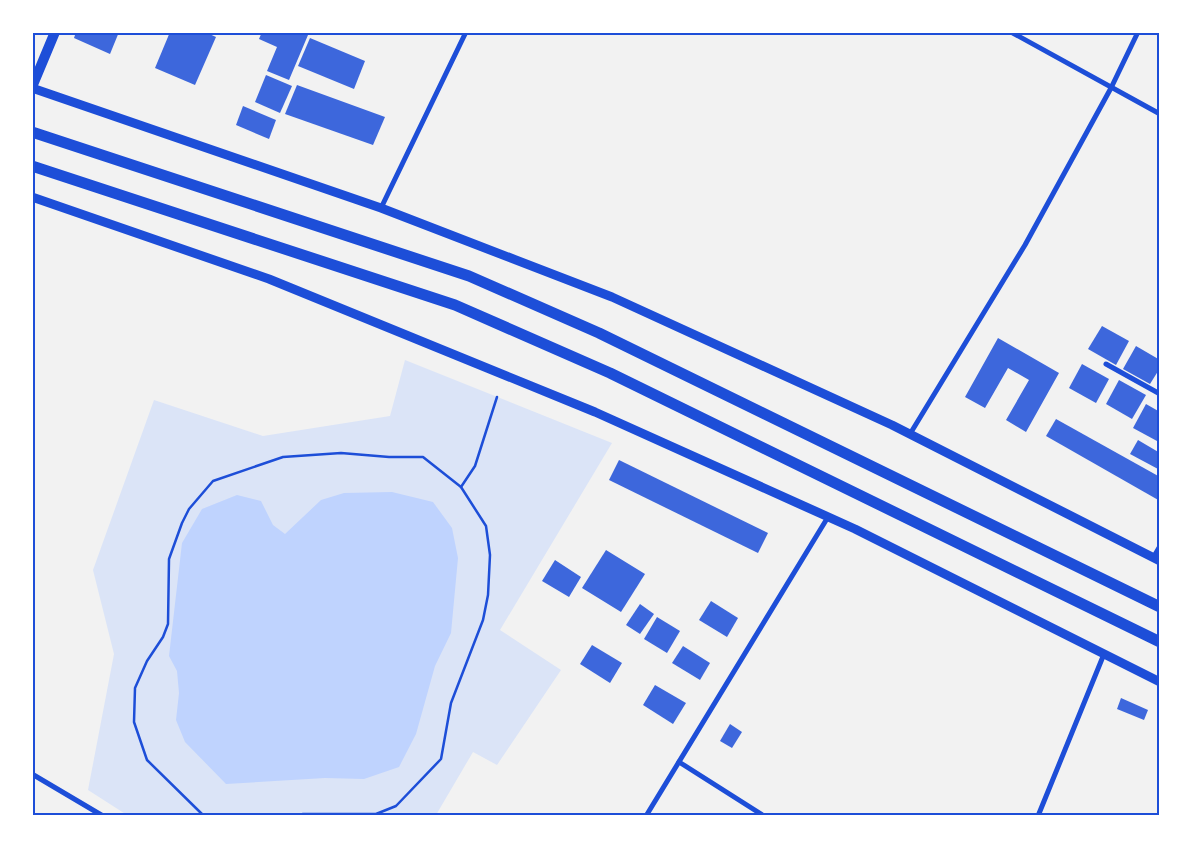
<svg xmlns="http://www.w3.org/2000/svg" width="1192" height="848" font-family="Ubuntu,sans-serif">
  <rect width="100%" height="100%" fill="#f2f2f2"/>
  <path fill="#dbe4f7" d="M 405,360 L 612,443 L 500,630 L 561,670 L 497,765 L 473,752 L 436,815 L 127,815 L 88,790 L 114,654 L 93,570 L 154,400 L 263,436 L 390,416 Z"/>
  <path fill="#bfd3fe" d="M 392,492 L 433,502 L 452,528 L 458,558 L 451,633 L 435,666 L 416,734 L 399,767 L 364,779 L 325,778 L 226,784 L 185,742 L 176,720 L 179,693 L 177,671 L 169,656 L 182,543 L 202,509 L 237,495 L 261,501 L 273,525 L 285,534 L 321,500 L 344,493 Z"/>
  <g fill="#3d67dc">
    <path d="M 76,32 L 119,32 L 110,54 L 74,38 Z"/>
    <path d="M 170,32 L 205,32 L 216,37 L 195,85 L 155,68 Z"/>
    <path d="M 262,32 L 303,32 L 308,35 L 289,80 L 267,71 L 277,47 L 259,39 Z"/>
    <path d="M 310,38 L 365,61 L 354,89 L 298,66 Z"/>
    <path d="M 266,75 L 292,86 L 280,113 L 255,102 Z"/>
    <path d="M 297,85 L 385,117 L 373,145 L 285,114 Z"/>
    <path d="M 243,106 L 276,120 L 269,139 L 236,125 Z"/>
    <path d="M 1102,326 L 1129,341 L 1116,365 L 1088,349 Z"/>
    <path d="M 998,338 L 1059,373 L 1026,432 L 1006,420 L 1029,380 L 1008,368 L 985,408 L 965,397 Z"/>
    <path d="M 1136,346 L 1160,360 L 1160,368 L 1150,384 L 1123,369 Z"/>
    <path d="M 1082,364 L 1109,379 L 1096,403 L 1069,388 Z"/>
    <path d="M 1119,380 L 1146,395 L 1132,419 L 1106,404 Z"/>
    <path d="M 1146,404 L 1160,412 L 1160,437 L 1157,441 L 1133,428 Z"/>
    <path d="M 1056,419 L 1160,477 L 1160,501 L 1046,436 Z"/>
    <path d="M 1138,440 L 1160,453 L 1160,466 L 1158,469 L 1130,454 Z"/>
    <path d="M 619,460 L 768,533 L 758,553 L 609,480 Z"/>
    <path d="M 606,550 L 645,574 L 621,612 L 582,588 Z"/>
    <path d="M 555,560 L 581,577 L 569,597 L 542,581 Z"/>
    <path d="M 711,601 L 738,618 L 727,637 L 699,620 Z"/>
    <path d="M 640,604 L 654,614 L 640,634 L 626,625 Z"/>
    <path d="M 657,617 L 680,631 L 667,653 L 644,639 Z"/>
    <path d="M 592,645 L 622,663 L 610,683 L 580,664 Z"/>
    <path d="M 683,646 L 710,663 L 700,680 L 672,663 Z"/>
    <path d="M 655,685 L 686,703 L 673,724 L 643,705 Z"/>
    <path d="M 1121,698 L 1148,710 L 1144,720 L 1117,709 Z"/>
    <path d="M 730,724 L 742,732 L 732,748 L 720,741 Z"/>
  </g>
  <g fill="none" stroke-linecap="round" stroke-linejoin="round">
    <g stroke="#1d4ed8" stroke-width="2.5">
      <path d="M 461,487 L 475,466 L 497,397"/>
      <path d="M 204,816 L 147,760 L 134,722 L 135,688 L 147,661 L 163,637 L 168,624 L 169,559 L 182,523 L 189,509 L 213,481 L 283,457 L 341,453 L 389,457 L 423,457 L 461,487 L 486,526 L 490,555 L 488,595 L 483,620 L 451,703 L 441,759 L 396,806 L 376,814 L 303,814 L 295,816"/>
    </g>
    <g stroke="#1d4ed8" stroke-width="5">
      <path d="M 1011,32 L 1160,114"/>
      <path d="M 381,208 L 466,32"/>
      <path d="M 1106,364 L 1160,394"/>
      <path d="M 910,434 L 1025,245 L 1111,88 L 1138,32"/>
      <path d="M 1153,558 L 1160,546"/>
      <path d="M 679,762 L 764,816"/>
      <path d="M 32,774 L 103,816"/>
      <path d="M 646,816 L 828,517"/>
      <path d="M 1038,816 L 1104,654"/>
    </g>
    <g stroke="#1d4ed8" stroke-width="9">
      <path d="M 32,88 L 381,208 L 612,297 L 892,425 L 1160,561"/>
      <path d="M 32,197 L 269,279 L 595,412 L 855,529 L 1160,682"/>
    </g>
    <path stroke="#1d4ed8" stroke-width="10" d="M 32,87 L 55,32"/>
    <g stroke="#1d4ed8" stroke-width="11">
      <path d="M 32,132 L 469,276 L 599,333 L 1160,607"/>
      <path d="M 32,166 L 455,305 L 610,373 L 1160,642"/>
    </g>
  </g>
  <rect width="1192" height="848" fill="none" stroke="#ffffff" stroke-width="68"/>
  <rect x="34" y="34" width="1124" height="780" fill="none" stroke="#1d4ed8" stroke-width="2"/>
</svg>
